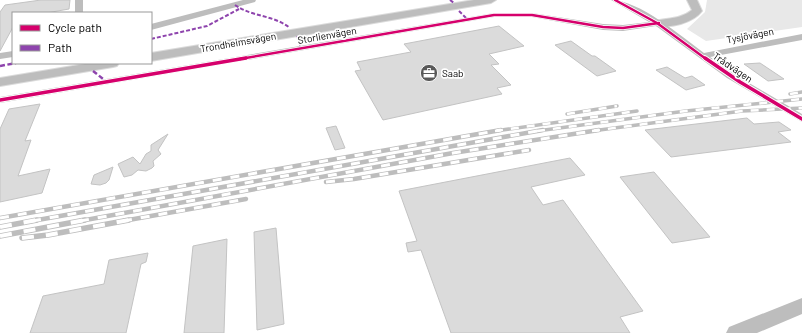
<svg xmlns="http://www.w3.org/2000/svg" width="802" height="333" font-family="Barlow,sans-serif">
  <rect width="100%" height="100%" fill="#fff"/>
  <path fill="#e8e8e8" d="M 707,0 L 802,0 L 802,27 L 706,41 L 687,29 L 705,12 Z"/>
  <g fill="#dbdbdb" stroke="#c3c3c3">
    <path d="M 41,0 L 70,0 L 69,9 L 46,13 L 13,13 L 13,27 L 0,51 L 0,12 L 5,5 Z"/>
    <path d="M 499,26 L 524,46 L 489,54 L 499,64 L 491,65 L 511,85 L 497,88 L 502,94 L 383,120 L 355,71 L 361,70 L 357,62 L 411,52 L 404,44 Z"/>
    <path d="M 571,41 L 592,56 L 595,56 L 616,71 L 597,76 L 555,45 Z"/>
    <path d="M 760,63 L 784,79 L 768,81 L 744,64 Z"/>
    <path d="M 667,67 L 685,78 L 692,76 L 705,85 L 686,90 L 656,70 Z"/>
    <path d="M 40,104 L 25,141 L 31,140 L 18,176 L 50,169 L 42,193 L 0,202 L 0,129 L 9,109 Z"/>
    <path d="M 747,118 L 754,124 L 779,122 L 791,130 L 778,132 L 791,142 L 671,157 L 645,130 Z"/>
    <path d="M 336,126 L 345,148 L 335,150 L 326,128 Z"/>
    <path d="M 168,134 L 158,150 L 161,154 L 153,161 L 154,166 L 152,168 L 146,171 L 138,170 L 132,175 L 124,177 L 118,164 L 133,157 L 140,164 L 146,154 L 151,151 L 151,145 Z"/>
    <path d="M 570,158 L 585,175 L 531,187 L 543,205 L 563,200 L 643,311 L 620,317 L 630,333 L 451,333 L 421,250 L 408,252 L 406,243 L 417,241 L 399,191 Z"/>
    <path d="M 113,167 L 109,180 L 106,183 L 100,185 L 91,184 L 94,175 Z"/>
    <path d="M 654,172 L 710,237 L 672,243 L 620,177 Z"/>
    <path d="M 276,228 L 284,324 L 257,330 L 254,232 Z"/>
    <path d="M 227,239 L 224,333 L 184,333 L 193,246 Z"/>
    <path d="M 148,253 L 146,262 L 141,264 L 126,333 L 30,333 L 43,296 L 104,284 L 109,260 Z"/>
  </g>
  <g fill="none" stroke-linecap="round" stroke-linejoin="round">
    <defs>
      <g id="major">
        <path d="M 474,0 L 496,0 L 491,3 L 151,61 L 151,53 Z"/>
        <path d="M 687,0 L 697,0 L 702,11 C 693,23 670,29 655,25 L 654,23 L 655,21 C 668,18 681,19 692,10 Z"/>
        <path d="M 91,63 L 119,63 L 117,66 L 113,67 L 0,86 L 0,78 Z"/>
      </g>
    </defs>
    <use href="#major" stroke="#dbdbdb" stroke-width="2"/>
    <g fill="#bdbdbd" fill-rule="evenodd">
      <rect x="75" y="0" width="8" height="13"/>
      <path d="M 243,0 L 256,0 L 255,2 L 151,30 L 151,24 Z"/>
      <path d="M 611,0 C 639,0 681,36 704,53 L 802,34 L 802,40 L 710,57 L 744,80 L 802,114 L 802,122 L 727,78 L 656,26 L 623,31 L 603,30 L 532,17 L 494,17 L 0,103 L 0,97 L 494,13 L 532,13 L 603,24 L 623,25 L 649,22 Z"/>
      <path d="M 13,51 L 13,57 L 0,59 L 0,53 Z"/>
      <path d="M 802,298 L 802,314 L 757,333 L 726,333 L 729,327 Z"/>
    </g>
    <use href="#major" fill="#bdbdbd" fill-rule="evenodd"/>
    <defs>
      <g id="rail-far2">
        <path d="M 790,94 L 802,92"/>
        <path d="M 567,114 L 617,106"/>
        <path d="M 495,131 L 637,111"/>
        <path d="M 537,131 L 686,111 L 802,99"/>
        <path d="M 592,131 L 742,111 L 802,108"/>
      </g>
      <g id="rail-far1">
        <path d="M 326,182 L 354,179 L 529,150"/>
        <path d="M 0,218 L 501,130"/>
        <path d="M 32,221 L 543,130"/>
        <path d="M 80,221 L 453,153 L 599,130"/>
        <path d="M 123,221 L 246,199"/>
      </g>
      <g id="rail">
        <path d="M 0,227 L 37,220"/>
        <path d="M 0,236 L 85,220"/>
        <path d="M 22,238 L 48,235 L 129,220"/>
      </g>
    </defs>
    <use href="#rail-far2" stroke="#bdbdbd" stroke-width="3.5"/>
    <use href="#rail-far1" stroke="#bdbdbd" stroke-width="4.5"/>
    <use href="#rail" stroke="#bdbdbd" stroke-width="5.5"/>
    <use href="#rail-far2" stroke="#fff" stroke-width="2.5" stroke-dasharray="8" stroke-linecap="butt"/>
    <use href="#rail-far1" stroke="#fff" stroke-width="3" stroke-dasharray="9" stroke-linecap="butt"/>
    <use href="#rail" stroke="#fff" stroke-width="4" stroke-dasharray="12" stroke-linecap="butt"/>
    <g stroke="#8e44ad" stroke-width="2" stroke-dasharray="4 2" stroke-linecap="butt">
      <path d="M 450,0 L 454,3"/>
      <path d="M 235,5 C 252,17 274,15 290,28"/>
      <path d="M 459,11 L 467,19"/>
      <path d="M 297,36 L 301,48"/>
      <path d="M 151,39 L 207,26 L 239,9"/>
    </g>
    <g stroke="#8e44ad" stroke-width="2.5" stroke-dasharray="5 2.5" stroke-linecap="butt">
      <path d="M 0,66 L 16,63"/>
      <path d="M 93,71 L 107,82"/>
    </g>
    <defs>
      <g id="cycleway-far1">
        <path d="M 615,0 L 657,23 L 706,59"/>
        <path d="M 240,59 L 494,15 L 532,15 L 603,27 L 623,28 L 659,23"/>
      </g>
      <g id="cycleway">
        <path d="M 705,58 L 740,82 L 802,119"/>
        <path d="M 0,100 L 246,58"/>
      </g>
    </defs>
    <use href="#cycleway-far1" stroke="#fff" stroke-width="4"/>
    <use href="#cycleway" stroke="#fff" stroke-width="5.5"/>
    <use href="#cycleway-far1" stroke="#d6006c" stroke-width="2.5"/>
    <use href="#cycleway" stroke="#d6006c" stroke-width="3.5"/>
  </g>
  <defs>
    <symbol id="office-disc" viewBox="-11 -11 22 22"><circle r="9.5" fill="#595959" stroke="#fff"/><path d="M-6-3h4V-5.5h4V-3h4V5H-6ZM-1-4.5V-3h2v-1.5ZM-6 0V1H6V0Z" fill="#fff"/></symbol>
  </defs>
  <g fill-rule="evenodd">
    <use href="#office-disc" x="419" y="63" width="20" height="20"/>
  </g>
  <g text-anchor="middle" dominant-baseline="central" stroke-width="3.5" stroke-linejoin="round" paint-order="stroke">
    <g font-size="10" fill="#000" stroke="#fff">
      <text transform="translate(327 35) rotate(-10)">Storlienvägen</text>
      <text transform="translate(750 35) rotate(-11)">Tysjövägen</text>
      <text transform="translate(238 42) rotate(-10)">Trondheimsvägen</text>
      <text transform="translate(733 67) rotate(34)">Trådvägen</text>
    </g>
    <g font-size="10" fill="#000" stroke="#fff" text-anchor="start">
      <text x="442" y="73">Saab</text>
    </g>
  </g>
  <rect x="12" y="12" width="140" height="52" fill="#ffffff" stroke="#999999"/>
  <rect x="20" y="25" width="20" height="6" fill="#d6006c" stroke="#999999"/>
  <text x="48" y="32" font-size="12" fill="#000000">Cycle path</text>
  <rect x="20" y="45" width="20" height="6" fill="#8e44ad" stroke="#999999"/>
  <text x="48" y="52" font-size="12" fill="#000000">Path</text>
</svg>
